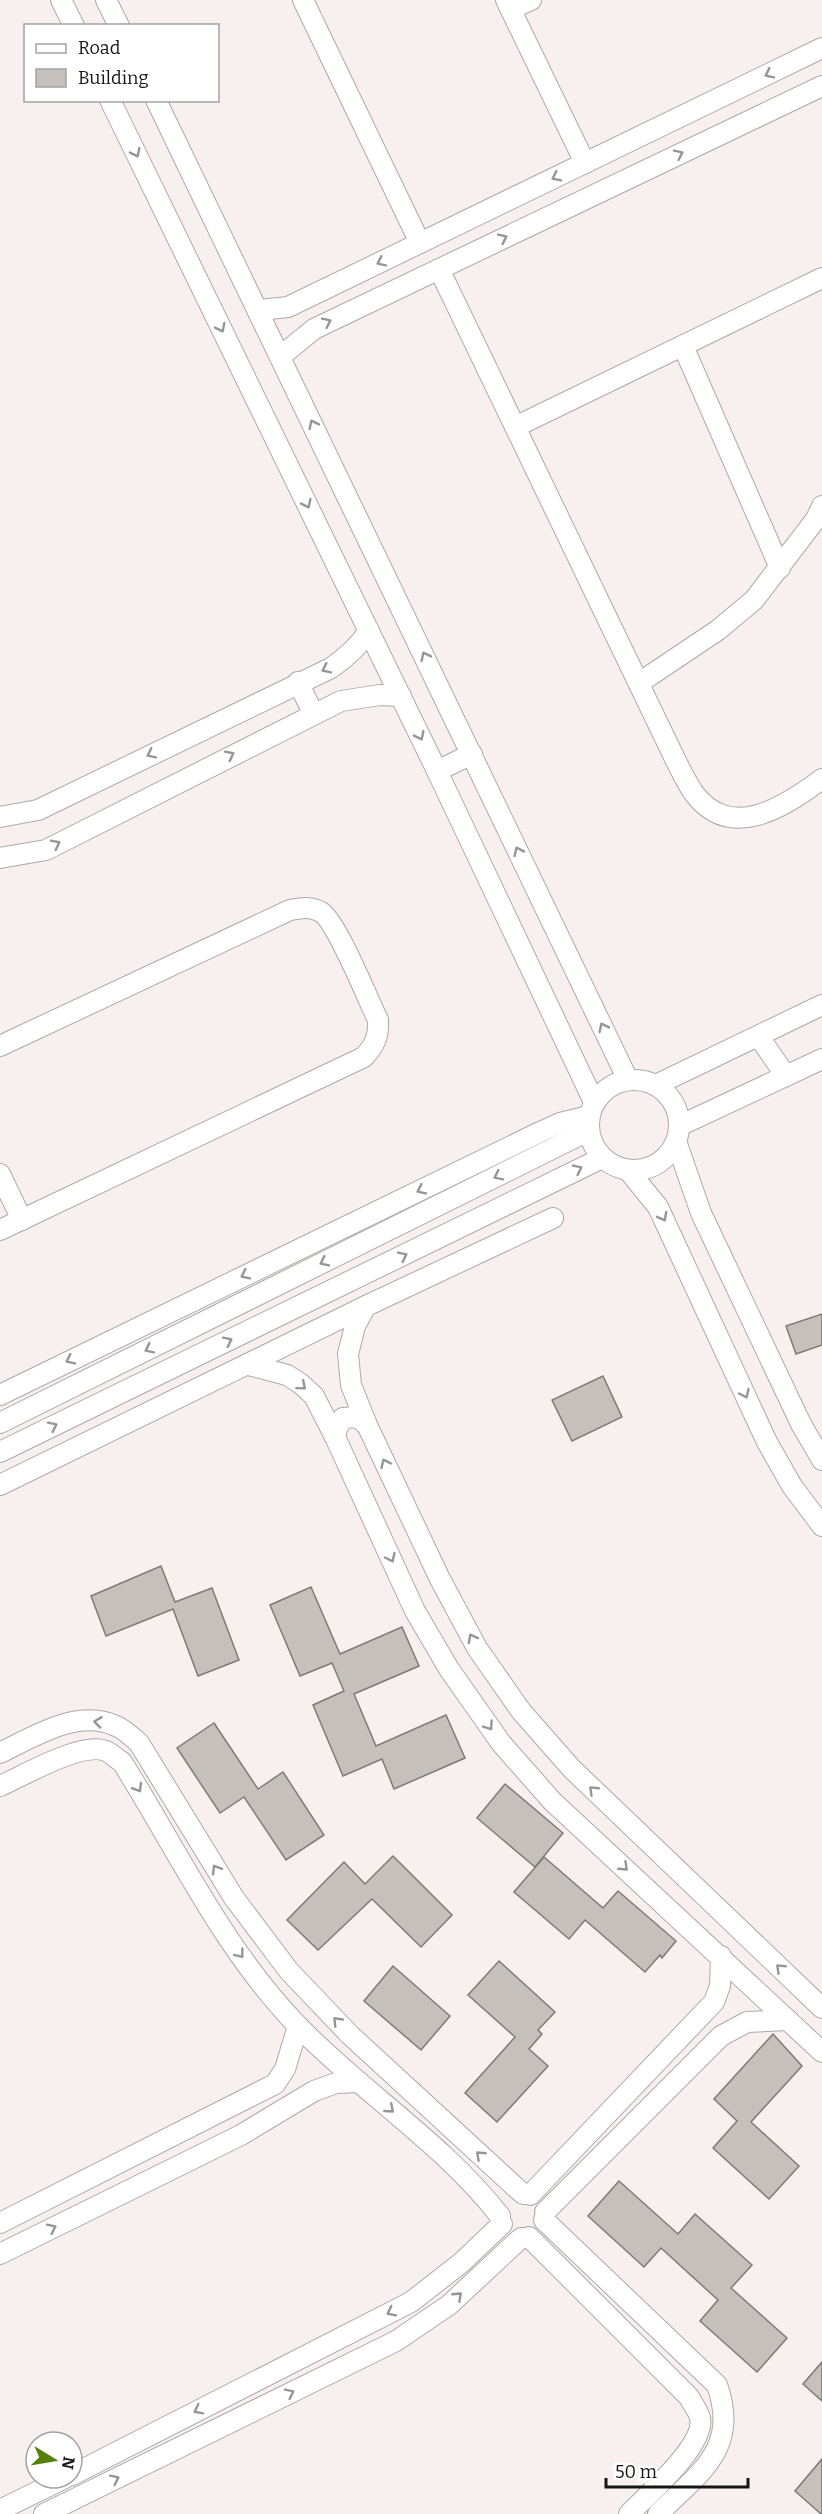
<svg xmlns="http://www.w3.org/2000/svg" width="822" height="2514" font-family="Bitter,serif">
  <rect width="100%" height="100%" fill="#f7f0ee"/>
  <g fill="#c6c0bd" stroke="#7f7a77" stroke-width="1.5">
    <path d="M 822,1314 L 822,1345 L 796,1354 L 786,1326 Z"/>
    <path d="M 603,1376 L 622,1417 L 572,1441 L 552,1400 Z"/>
    <path d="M 161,1566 L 175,1602 L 212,1588 L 239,1660 L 198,1676 L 173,1609 L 106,1636 L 91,1596 Z"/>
    <path d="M 311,1587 L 340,1654 L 402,1627 L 419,1666 L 354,1694 L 376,1746 L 446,1715 L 465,1758 L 394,1789 L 382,1759 L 343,1776 L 313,1705 L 344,1691 L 332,1663 L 300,1676 L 270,1605 Z"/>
    <path d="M 214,1723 L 258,1789 L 283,1772 L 324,1835 L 286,1860 L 244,1797 L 220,1813 L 177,1748 Z"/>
    <path d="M 505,1784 L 563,1833 L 535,1867 L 477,1818 Z"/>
    <path d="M 393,1856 L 452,1915 L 421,1947 L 372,1899 L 318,1950 L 287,1920 L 344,1862 L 365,1884 Z"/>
    <path d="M 544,1857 L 603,1908 L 618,1891 L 676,1941 L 662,1958 L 660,1955 L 645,1972 L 585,1920 L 569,1939 L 514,1892 Z"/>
    <path d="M 499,1961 L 555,2012 L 538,2030 L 542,2034 L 529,2049 L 548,2066 L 497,2122 L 465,2093 L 515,2037 L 468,1995 Z"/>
    <path d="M 393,1966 L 450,2016 L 421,2050 L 364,2001 Z"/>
    <path d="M 773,2034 L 802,2066 L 751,2122 L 799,2166 L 769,2199 L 713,2148 L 737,2121 L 714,2099 Z"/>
    <path d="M 619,2181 L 678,2234 L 695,2214 L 752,2265 L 731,2288 L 787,2338 L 757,2372 L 700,2321 L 718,2300 L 661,2248 L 644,2267 L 588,2216 Z"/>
    <path d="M 822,2362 L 822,2401 L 803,2384 Z"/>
    <path d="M 822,2459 L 822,2514 L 821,2514 L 795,2491 Z"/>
  </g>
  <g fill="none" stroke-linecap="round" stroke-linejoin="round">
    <defs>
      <g id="minor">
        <path d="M 61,0 L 74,26"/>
        <path d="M 106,0 L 119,26"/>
        <path d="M 303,0 L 420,243"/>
        <path d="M 506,0 L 585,163"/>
        <path d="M 511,9 L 531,0"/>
        <path d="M 110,100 L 437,771 L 594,1102"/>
        <path d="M 156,100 L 628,1080"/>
        <path d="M 439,269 L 677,763 C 682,773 687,783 693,792 C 730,843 784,807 822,779"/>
        <path d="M 259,310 L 288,307 L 822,48"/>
        <path d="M 683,346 L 780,568"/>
        <path d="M 281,356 L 314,329 L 822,86"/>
        <path d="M 515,427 L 822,278"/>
        <path d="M 298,682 L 313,713"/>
        <path d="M 639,683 L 718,630 L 754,600 L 816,519 L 822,506"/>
        <path d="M 437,771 L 472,754"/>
        <path d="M 0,817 L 38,810 L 331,668 C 347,657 358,647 369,631"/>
        <path d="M 0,858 L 46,850 L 341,701 L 380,695 L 401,696"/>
        <path d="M 759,1037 L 786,1076"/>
        <path d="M 0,1046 L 290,910 C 301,908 311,906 321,912 C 337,922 368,1000 378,1020 C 379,1036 375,1045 364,1057 L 0,1230"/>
        <circle cx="634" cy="1125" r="45"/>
        <path d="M 656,1085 L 822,1005"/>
        <path d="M 679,1126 L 822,1059"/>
        <path d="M 676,1141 L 701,1213 L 801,1424 L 822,1460"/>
        <path d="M 628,1170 L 658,1207 L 767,1442 L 792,1486 L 822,1526"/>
        <path d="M 0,1174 L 22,1220"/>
        <path d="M 366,1306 L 355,1326 L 348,1354 L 351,1385 L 367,1425 L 440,1579 L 477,1648 L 521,1711 L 572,1769 L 822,2008"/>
        <path d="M 249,1365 L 287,1375 L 301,1384 L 314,1396 L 335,1437 L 415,1611 L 449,1669 L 501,1743 L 552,1801 L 822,2052"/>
        <path d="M 0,1395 L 538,1133 L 560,1123 L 589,1116"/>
        <path d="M 0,1423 L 588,1131"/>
        <path d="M 335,1437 L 337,1428 L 343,1418 L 357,1417 L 367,1425"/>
        <path d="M 0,1452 L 602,1158"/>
        <path d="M 0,1485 L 366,1306 L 553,1218"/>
        <path d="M 0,1753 C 33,1737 78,1708 116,1726 C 124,1729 132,1737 139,1743 L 234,1898 L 289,1971 L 350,2035 L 523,2194"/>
        <path d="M 0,1786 C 23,1776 82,1741 106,1751 C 112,1754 117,1759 122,1762 C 178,1851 224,1950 298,2026 C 362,2092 444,2144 500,2216"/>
        <path d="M 530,2195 L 714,2002 L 720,1986 L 721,1956"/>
        <path d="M 545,2212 L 721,2036 L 747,2022 L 788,2020"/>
        <path d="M 544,2220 L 717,2385 C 740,2449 699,2473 658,2514"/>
        <path d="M 0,2223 L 275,2084 L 285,2069 L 298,2026"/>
        <path d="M 529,2237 L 689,2397 C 692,2403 699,2412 700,2418 C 706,2445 647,2495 629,2514"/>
        <path d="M 0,2254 L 241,2135 L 314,2091 L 336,2083 L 359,2082"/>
        <path d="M 72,2475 L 411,2302 L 461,2263 L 502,2224"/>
        <path d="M 0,2510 L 65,2478"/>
        <path d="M 44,2514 L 396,2341 L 449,2305 L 521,2238"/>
      </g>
    </defs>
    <use href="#minor" stroke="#afa9a6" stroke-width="22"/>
    <use href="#minor" stroke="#fff" stroke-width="20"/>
  </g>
  <defs><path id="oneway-chevron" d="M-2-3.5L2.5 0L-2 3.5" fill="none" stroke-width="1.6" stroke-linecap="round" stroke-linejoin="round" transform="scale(1.5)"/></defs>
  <g stroke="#979696">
    <use href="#oneway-chevron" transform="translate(769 74) rotate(154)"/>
    <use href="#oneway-chevron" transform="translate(136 153) rotate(64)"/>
    <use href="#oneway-chevron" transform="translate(679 154) rotate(-26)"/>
    <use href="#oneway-chevron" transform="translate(556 177) rotate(154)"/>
    <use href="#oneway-chevron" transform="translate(503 238) rotate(-26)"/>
    <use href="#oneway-chevron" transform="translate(381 262) rotate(154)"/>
    <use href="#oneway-chevron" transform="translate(327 322) rotate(-26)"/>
    <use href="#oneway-chevron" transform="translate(221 328) rotate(64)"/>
    <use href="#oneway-chevron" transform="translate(313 424) rotate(-116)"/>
    <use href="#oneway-chevron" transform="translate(307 504) rotate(64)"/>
    <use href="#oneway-chevron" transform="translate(425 656) rotate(-116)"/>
    <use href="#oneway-chevron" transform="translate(326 669) rotate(154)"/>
    <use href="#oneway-chevron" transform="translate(420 736) rotate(64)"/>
    <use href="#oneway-chevron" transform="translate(151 754) rotate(154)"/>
    <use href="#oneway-chevron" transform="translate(230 755) rotate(-27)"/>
    <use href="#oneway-chevron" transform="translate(56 844) rotate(-27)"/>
    <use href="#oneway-chevron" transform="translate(518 851) rotate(-116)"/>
    <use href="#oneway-chevron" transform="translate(603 1027) rotate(-116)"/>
    <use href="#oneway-chevron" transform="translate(578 1169) rotate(-26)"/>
    <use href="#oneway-chevron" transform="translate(498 1176) rotate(154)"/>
    <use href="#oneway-chevron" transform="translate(421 1190) rotate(154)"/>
    <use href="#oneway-chevron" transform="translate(663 1217) rotate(62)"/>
    <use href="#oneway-chevron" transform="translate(403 1256) rotate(-26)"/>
    <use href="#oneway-chevron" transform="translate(324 1262) rotate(154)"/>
    <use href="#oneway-chevron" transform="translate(245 1275) rotate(154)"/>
    <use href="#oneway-chevron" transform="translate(228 1341) rotate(-26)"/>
    <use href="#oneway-chevron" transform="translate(149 1349) rotate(154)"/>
    <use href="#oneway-chevron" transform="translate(70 1360) rotate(154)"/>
    <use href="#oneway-chevron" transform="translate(302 1386) rotate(40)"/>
    <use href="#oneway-chevron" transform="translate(745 1394) rotate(65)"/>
    <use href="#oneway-chevron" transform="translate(53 1426) rotate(-26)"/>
    <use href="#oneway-chevron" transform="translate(385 1463) rotate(-115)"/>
    <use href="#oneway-chevron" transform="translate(391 1558) rotate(65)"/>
    <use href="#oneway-chevron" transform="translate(472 1638) rotate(-119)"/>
    <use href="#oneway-chevron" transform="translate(98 1722) rotate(-173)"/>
    <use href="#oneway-chevron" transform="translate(489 1726) rotate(55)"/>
    <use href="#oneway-chevron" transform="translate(138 1788) rotate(59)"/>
    <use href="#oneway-chevron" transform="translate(593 1790) rotate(-136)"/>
    <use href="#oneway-chevron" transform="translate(624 1867) rotate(43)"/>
    <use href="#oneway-chevron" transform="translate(216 1869) rotate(-121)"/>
    <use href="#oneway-chevron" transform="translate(240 1954) rotate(52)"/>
    <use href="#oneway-chevron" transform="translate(780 1968) rotate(-136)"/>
    <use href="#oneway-chevron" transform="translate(337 2021) rotate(-134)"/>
    <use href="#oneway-chevron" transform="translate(390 2109) rotate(41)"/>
    <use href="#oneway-chevron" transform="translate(480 2155) rotate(-137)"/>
    <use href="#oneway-chevron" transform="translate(52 2228) rotate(-26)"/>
    <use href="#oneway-chevron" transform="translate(458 2296) rotate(-43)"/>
    <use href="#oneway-chevron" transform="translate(391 2312) rotate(153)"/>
    <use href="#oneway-chevron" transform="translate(290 2393) rotate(-26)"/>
    <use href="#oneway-chevron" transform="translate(198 2410) rotate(153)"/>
    <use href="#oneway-chevron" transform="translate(115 2479) rotate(-26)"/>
  </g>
  <rect x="24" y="24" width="195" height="78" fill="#ffffff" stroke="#a3a2a1" stroke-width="1.5"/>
  <rect x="36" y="44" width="30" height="9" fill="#ffffff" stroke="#a3a2a1" stroke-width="1.5"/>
  <text x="78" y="54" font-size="18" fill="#181615">Road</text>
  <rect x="36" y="69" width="30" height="18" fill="#c6c0bd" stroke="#a3a2a1" stroke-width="1.5"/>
  <text x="78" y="84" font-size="18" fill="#181615">Building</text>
  <g transform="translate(54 2460) rotate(101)"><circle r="28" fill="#ffffff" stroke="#a3a2a1" stroke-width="1.5"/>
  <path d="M0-4.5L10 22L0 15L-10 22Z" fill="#568109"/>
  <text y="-9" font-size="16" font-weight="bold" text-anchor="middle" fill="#181615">N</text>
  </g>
  <path d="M606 2478v9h142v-9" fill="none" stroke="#181615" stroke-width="3"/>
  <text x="615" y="2478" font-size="18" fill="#181615" stroke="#ffffff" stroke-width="4.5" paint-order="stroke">50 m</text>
</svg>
